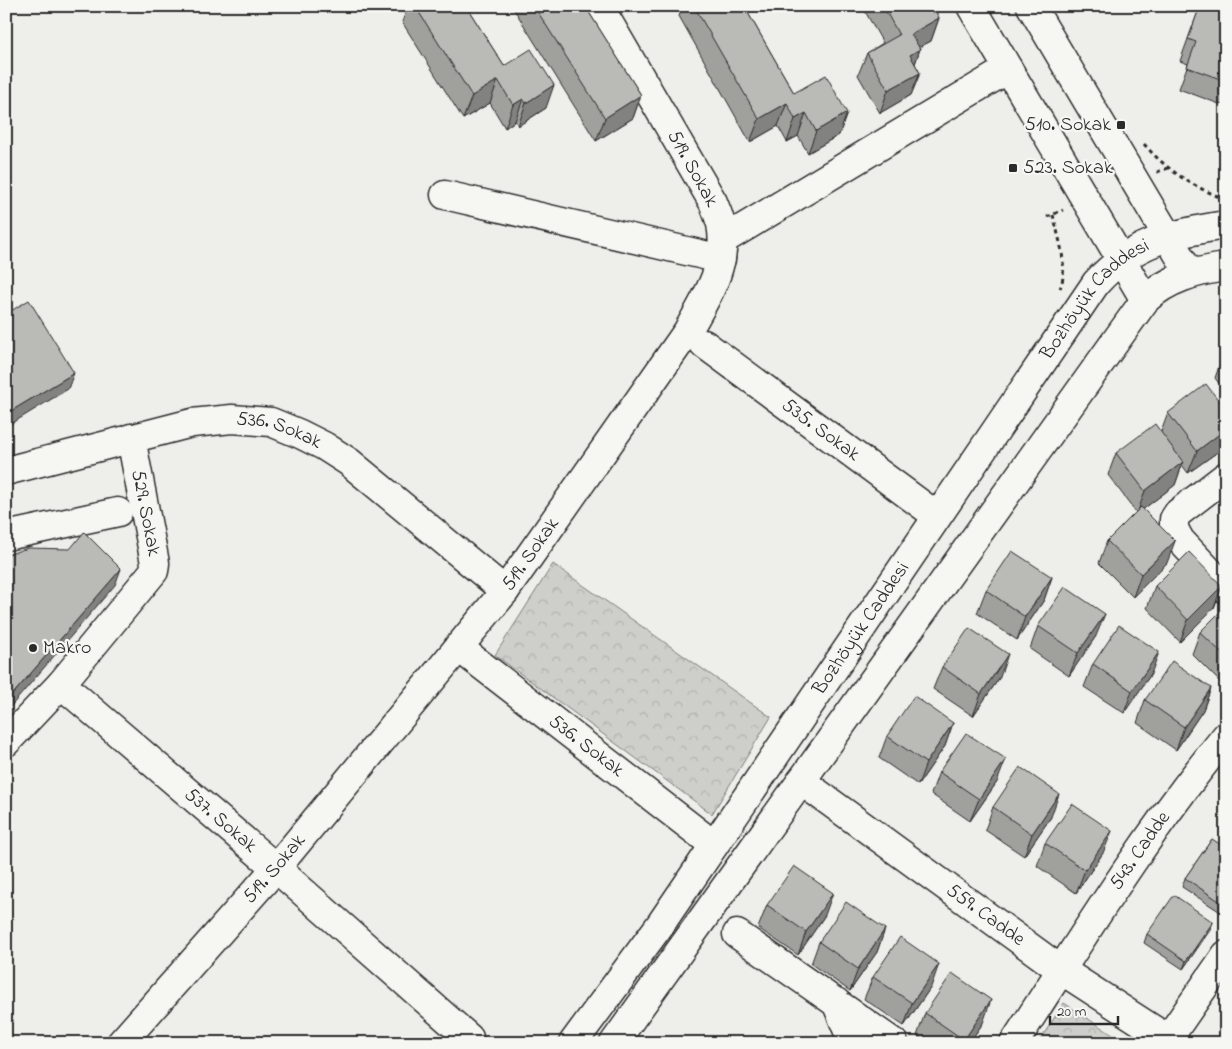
<svg xmlns="http://www.w3.org/2000/svg" width="1232" height="1049" font-family="'Indie Flower',sans-serif">
  <defs>
    <pattern id="forest-crowns" width="20" height="18" patternUnits="userSpaceOnUse" patternTransform="scale(1.25)"><rect width="20" height="18" fill="#cececa"/><path d="M2 6a3 3 0 1 1 6 0M12 15a3 3 0 1 1 6 0" fill="none" stroke="#b1b1ae"/></pattern>
  </defs>
  <rect width="100%" height="100%" fill="#eeeeea"/>
  <filter id="ink" filterUnits="userSpaceOnUse"><feTurbulence type="fractalNoise" baseFrequency=".02" numOctaves="2"/><feDisplacementMap in="SourceGraphic" scale="10" xChannelSelector="R" yChannelSelector="G"/><feConvolveMatrix kernelMatrix="1 2 1 2 8 2 1 2 1" color-interpolation-filters="sRGB"/></filter>
  <g filter="url(#ink)">
    <g fill="url(#forest-crowns)" stroke="#7c7c7a">
      <path d="M 553,564 L 771,717 L 712,814 L 495,655 Z"/>
      <path d="M 1064,1003 L 1125,1043 L 1038,1043 Z"/>
    </g>
    <g fill="none" stroke-linecap="round" stroke-linejoin="round">
      <defs>
        <g id="minor">
          <path d="M 445,195 L 721,259"/>
          <path d="M 723,240 L 1008,69"/>
          <path id="s1" d="M 704,344 L 937,516"/>
          <path id="s2" d="M 6,471 L 192,423 L 232,419 L 271,422 L 300,434 L 324,446 L 349,462 L 505,591"/>
          <path d="M 1226,476 L 1178,513 L 1174,519 L 1174,529 L 1180,540 L 1226,589"/>
          <path d="M 6,536 L 118,512"/>
          <path id="s3" d="M 458,647 L 714,845"/>
          <path id="s4" d="M 61,684 L 276,868 L 469,1038"/>
          <path d="M 6,742 L 61,684 L 154,571 L 155,563 L 131,438"/>
          <path id="s5" d="M 801,781 L 1061,970 L 1174,1043"/>
          <path d="M 737,934 L 894,1043"/>
          <path d="M 836,1002 L 853,1043"/>
          <path d="M 1168,1039 L 1226,955"/>
          <path id="s6" d="M 121,1043 L 276,868 L 505,591 L 687,332 C 706,298 729,265 721,224 C 719,217 716,209 713,202 L 599,6"/>
          <path id="s7" d="M 1014,1043 C 1082,938 1147,832 1226,736"/>
        </g>
        <g id="major">
          <path d="M 971,6 L 1145,300"/>
          <path d="M 1031,6 L 1190,274"/>
          <path id="s8" d="M 573,1043 L 660,925 L 1096,283 C 1133,242 1173,233 1226,225"/>
          <path d="M 614,1043 L 1145,300 C 1167,279 1196,271 1226,267"/>
        </g>
      </defs>
      <use href="#minor" stroke="#2b2b2b" stroke-width="31"/>
      <use href="#major" stroke="#2b2b2b" stroke-width="31"/>
      <g stroke="#2b2b2b" stroke-width="3" stroke-dasharray="4 4" stroke-linecap="butt">
        <path d="M 1144,144 C 1166,170 1195,188 1225,199"/>
        <path d="M 1157,172 L 1168,168"/>
        <path d="M 1053,215 C 1058,235 1069,268 1060,288"/>
        <path d="M 1047,217 L 1063,210"/>
      </g>
      <use href="#minor" stroke="#f6f6f2" stroke-width="28"/>
      <use href="#major" stroke="#f6f6f2" stroke-width="28"/>
    </g>
    <g fill="#a0a09d" stroke="#2b2b2b">
      <path d="M 408,6 L 466,6 L 504,66 L 546,108 L 518,126 L 515,121 L 505,128 L 490,103 L 463,119 L 402,22 Z"/>
      <path d="M 512,6 L 585,6 L 641,95 L 633,118 L 596,141 Z"/>
      <path d="M 683,6 L 744,6 L 794,93 L 847,113 L 839,135 L 808,153 L 798,136 L 787,142 L 778,126 L 750,142 L 679,16 Z"/>
      <path d="M 862,6 L 933,6 L 939,18 L 931,41 L 919,47 L 920,49 L 915,64 L 920,73 L 911,95 L 880,113 L 858,75 L 867,53 L 883,43 Z"/>
      <path d="M 1200,6 L 1226,6 L 1226,96 L 1222,105 L 1179,89 L 1188,64 L 1180,61 Z"/>
      <path d="M 1226,353 L 1226,393 L 1215,378 L 1223,355 Z"/>
      <path d="M 1226,410 L 1226,446 L 1188,473 L 1182,465 L 1175,485 L 1143,509 L 1167,563 L 1133,597 L 1099,563 L 1107,541 L 1136,512 L 1108,475 L 1116,453 L 1161,432 L 1168,413 Z"/>
      <path d="M 1052,577 L 1044,600 L 1017,640 L 977,613 L 986,590 Z"/>
      <path d="M 1155,586 L 1222,586 L 1214,608 L 1180,642 L 1147,608 Z"/>
      <path d="M 1226,606 L 1226,688 L 1192,654 L 1200,632 Z"/>
      <path d="M 1038,626 L 1096,636 L 1069,676 L 1030,649 Z"/>
      <path d="M 1093,664 L 1151,674 L 1124,713 L 1084,687 Z"/>
      <path d="M 942,667 L 1000,677 L 973,716 L 933,689 Z"/>
      <path d="M 1211,688 L 1203,710 L 1176,750 L 1137,723 L 1145,700 Z"/>
      <path d="M 953,723 L 945,746 L 918,785 L 879,758 L 887,736 Z"/>
      <path d="M 939,772 L 997,782 L 970,821 L 931,794 Z"/>
      <path d="M 993,807 L 1051,817 L 1024,856 L 985,830 Z"/>
      <path d="M 1226,823 L 1226,836 L 1222,833 Z"/>
      <path d="M 1212,839 L 1226,908 L 1222,913 L 1182,887 L 1185,878 Z"/>
      <path d="M 1045,843 L 1103,853 L 1076,893 L 1037,866 Z"/>
      <path d="M 767,905 L 825,915 L 798,955 L 758,928 Z"/>
      <path d="M 1213,922 L 1210,930 L 1183,969 L 1144,943 L 1147,934 Z"/>
      <path d="M 885,929 L 877,952 L 850,991 L 811,964 L 819,942 Z"/>
      <path d="M 873,977 L 931,987 L 904,1026 L 864,999 Z"/>
      <path d="M 1226,1007 L 1226,1025 L 1219,1021 L 1222,1012 Z"/>
      <path d="M 925,1013 L 983,1023 L 969,1043 L 927,1043 L 917,1036 Z"/>
    </g>
    <g fill="#828280" stroke="#2b2b2b">
      <path d="M 939,18 L 931,41 L 903,56 L 911,34 Z"/>
      <path d="M 920,49 L 912,72 L 910,55 Z"/>
      <path d="M 920,73 L 911,95 L 880,113 L 888,90 Z"/>
      <path d="M 498,80 L 490,103 L 463,119 L 472,96 Z"/>
      <path d="M 554,85 L 546,108 L 518,126 L 526,103 Z"/>
      <path d="M 641,95 L 633,118 L 596,141 L 605,118 Z"/>
      <path d="M 523,99 L 515,121 L 505,128 L 513,105 Z"/>
      <path d="M 787,103 L 778,126 L 750,142 L 759,119 Z"/>
      <path d="M 806,113 L 798,136 L 787,142 L 795,119 Z"/>
      <path d="M 847,113 L 839,135 L 808,153 L 816,131 Z"/>
      <path d="M 74,373 L 68,389 L 6,427 L 6,414 Z"/>
      <path d="M 1226,429 L 1226,446 L 1188,473 L 1197,451 Z"/>
      <path d="M 1183,462 L 1175,485 L 1137,514 L 1145,491 Z"/>
      <path d="M 1175,541 L 1167,563 L 1133,597 L 1141,574 Z"/>
      <path d="M 121,569 L 115,585 L 6,712 L 6,702 Z"/>
      <path d="M 1052,577 L 1044,600 L 1017,640 L 1025,617 Z"/>
      <path d="M 1222,586 L 1214,608 L 1180,642 L 1188,620 Z"/>
      <path d="M 1105,614 L 1096,636 L 1069,676 L 1078,653 Z"/>
      <path d="M 1159,652 L 1151,674 L 1124,713 L 1132,691 Z"/>
      <path d="M 1008,654 L 1000,677 L 973,716 L 981,694 Z"/>
      <path d="M 1211,688 L 1203,710 L 1176,750 L 1184,727 Z"/>
      <path d="M 953,723 L 945,746 L 918,785 L 926,763 Z"/>
      <path d="M 1006,759 L 997,782 L 970,821 L 979,799 Z"/>
      <path d="M 1059,794 L 1051,817 L 1024,856 L 1032,834 Z"/>
      <path d="M 1112,831 L 1103,853 L 1076,893 L 1085,870 Z"/>
      <path d="M 833,893 L 825,915 L 798,955 L 806,932 Z"/>
      <path d="M 1226,904 L 1226,908 L 1222,913 L 1225,905 Z"/>
      <path d="M 1213,922 L 1210,930 L 1183,969 L 1186,961 Z"/>
      <path d="M 885,929 L 877,952 L 850,991 L 858,969 Z"/>
      <path d="M 939,964 L 931,987 L 904,1026 L 912,1003 Z"/>
      <path d="M 991,1000 L 983,1023 L 969,1043 L 963,1043 L 964,1040 Z"/>
    </g>
    <g fill="#babab7" stroke="#2b2b2b">
      <path d="M 415,6 L 466,6 L 504,66 L 531,49 L 554,85 L 526,103 L 523,99 L 513,105 L 498,80 L 472,96 Z"/>
      <path d="M 534,6 L 585,6 L 641,95 L 605,118 Z"/>
      <path d="M 694,6 L 744,6 L 794,93 L 826,75 L 847,113 L 816,131 L 806,113 L 795,119 L 787,103 L 759,119 Z"/>
      <path d="M 883,6 L 933,6 L 939,18 L 911,34 L 920,49 L 910,55 L 920,73 L 888,90 L 867,53 L 899,35 Z"/>
      <path d="M 1200,6 L 1226,6 L 1226,81 L 1187,67 L 1196,42 L 1188,39 Z"/>
      <path d="M 29,300 L 74,373 L 6,414 L 6,314 Z"/>
      <path d="M 1226,353 L 1226,359 L 1223,355 Z"/>
      <path d="M 1206,384 L 1226,410 L 1226,429 L 1197,451 L 1168,413 Z"/>
      <path d="M 1155,424 L 1183,462 L 1145,491 L 1116,453 Z"/>
      <path d="M 1141,507 L 1175,541 L 1141,574 L 1107,541 Z"/>
      <path d="M 84,532 L 121,569 L 6,702 L 6,555 L 28,548 L 70,549 Z"/>
      <path d="M 1012,551 L 1052,577 L 1025,617 L 986,590 Z"/>
      <path d="M 1189,552 L 1222,586 L 1188,620 L 1155,586 Z"/>
      <path d="M 1065,587 L 1105,614 L 1078,653 L 1038,626 Z"/>
      <path d="M 1226,606 L 1226,657 L 1200,632 Z"/>
      <path d="M 1119,625 L 1159,652 L 1132,691 L 1093,664 Z"/>
      <path d="M 969,628 L 1008,654 L 981,694 L 942,667 Z"/>
      <path d="M 1172,661 L 1211,688 L 1184,727 L 1145,700 Z"/>
      <path d="M 914,696 L 953,723 L 926,763 L 887,736 Z"/>
      <path d="M 966,733 L 1006,759 L 979,799 L 939,772 Z"/>
      <path d="M 1020,767 L 1059,794 L 1032,834 L 993,807 Z"/>
      <path d="M 1072,804 L 1112,831 L 1085,870 L 1045,843 Z"/>
      <path d="M 1212,839 L 1226,848 L 1226,904 L 1225,905 L 1185,878 Z"/>
      <path d="M 794,866 L 833,893 L 806,932 L 767,905 Z"/>
      <path d="M 1174,895 L 1213,922 L 1186,961 L 1147,934 Z"/>
      <path d="M 846,902 L 885,929 L 858,969 L 819,942 Z"/>
      <path d="M 900,937 L 939,964 L 912,1003 L 873,977 Z"/>
      <path d="M 952,973 L 991,1000 L 964,1040 L 925,1013 Z"/>
      <path d="M 1226,1007 L 1226,1015 L 1222,1012 Z"/>
    </g>
  </g>
  <g fill="#2b2b2b" stroke="#f6f6f2" stroke-width="2">
    <rect x="1116" y="120" width="10" height="10" rx="2.5"/>
    <rect x="1008" y="163" width="10" height="10" rx="2.5"/>
    <circle cx="33" cy="648" r="5"/>
  </g>
  <g text-anchor="middle" dominant-baseline="central" stroke-width="4.5" stroke-linejoin="round" paint-order="stroke">
    <g font-size="20" fill="#2b2b2b" stroke="#f6f6f2" text-anchor="start">
      <text x="1111" y="125" text-anchor="end">510. Sokak</text>
      <text x="1023" y="168">523. Sokak</text>
      <text x="43" y="648">Makro</text>
    </g>
    <g font-size="20" fill="#2b2b2b" stroke="#f6f6f2">
      <text transform="translate(692 169) rotate(61)">519. Sokak</text>
      <text stroke="none"><textPath href="#s8" startOffset="910">Bozhöyük Caddesi</textPath></text>
      <text stroke="none"><textPath href="#s1" startOffset="145">535. Sokak</textPath></text>
      <text stroke="none"><textPath href="#s2" startOffset="281">536. Sokak</textPath></text>
      <text transform="translate(145 513) rotate(79)">529. Sokak</text>
      <text stroke="none"><textPath href="#s6" startOffset="638">519. Sokak</textPath></text>
      <text stroke="none"><textPath href="#s8" startOffset="505">Bozhöyük Caddesi</textPath></text>
      <text stroke="none"><textPath href="#s3" startOffset="162">536. Sokak</textPath></text>
      <text stroke="none"><textPath href="#s4" startOffset="210">537. Sokak</textPath></text>
      <text stroke="none"><textPath href="#s7" startOffset="230">543. Cadde</textPath></text>
      <text stroke="none"><textPath href="#s6" startOffset="232">519. Sokak</textPath></text>
      <text stroke="none"><textPath href="#s5" startOffset="228">559. Cadde</textPath></text>
    </g>
  </g>
  <rect width="1232" height="1049" fill="none" stroke="#f6f6f2" stroke-width="25"/>
  <rect x="12" y="12" width="1207" height="1024" fill="none" stroke="#2b2b2b" stroke-width="2" filter="url(#ink)"/>
  <path d="M1050 1016v8h68v-8" fill="none" stroke="#2b2b2b" stroke-width="2.5"/>
  <text x="1057" y="1016" font-size="15" fill="#2b2b2b" stroke="#f6f6f2" stroke-width="4" paint-order="stroke">20 m</text>
</svg>
